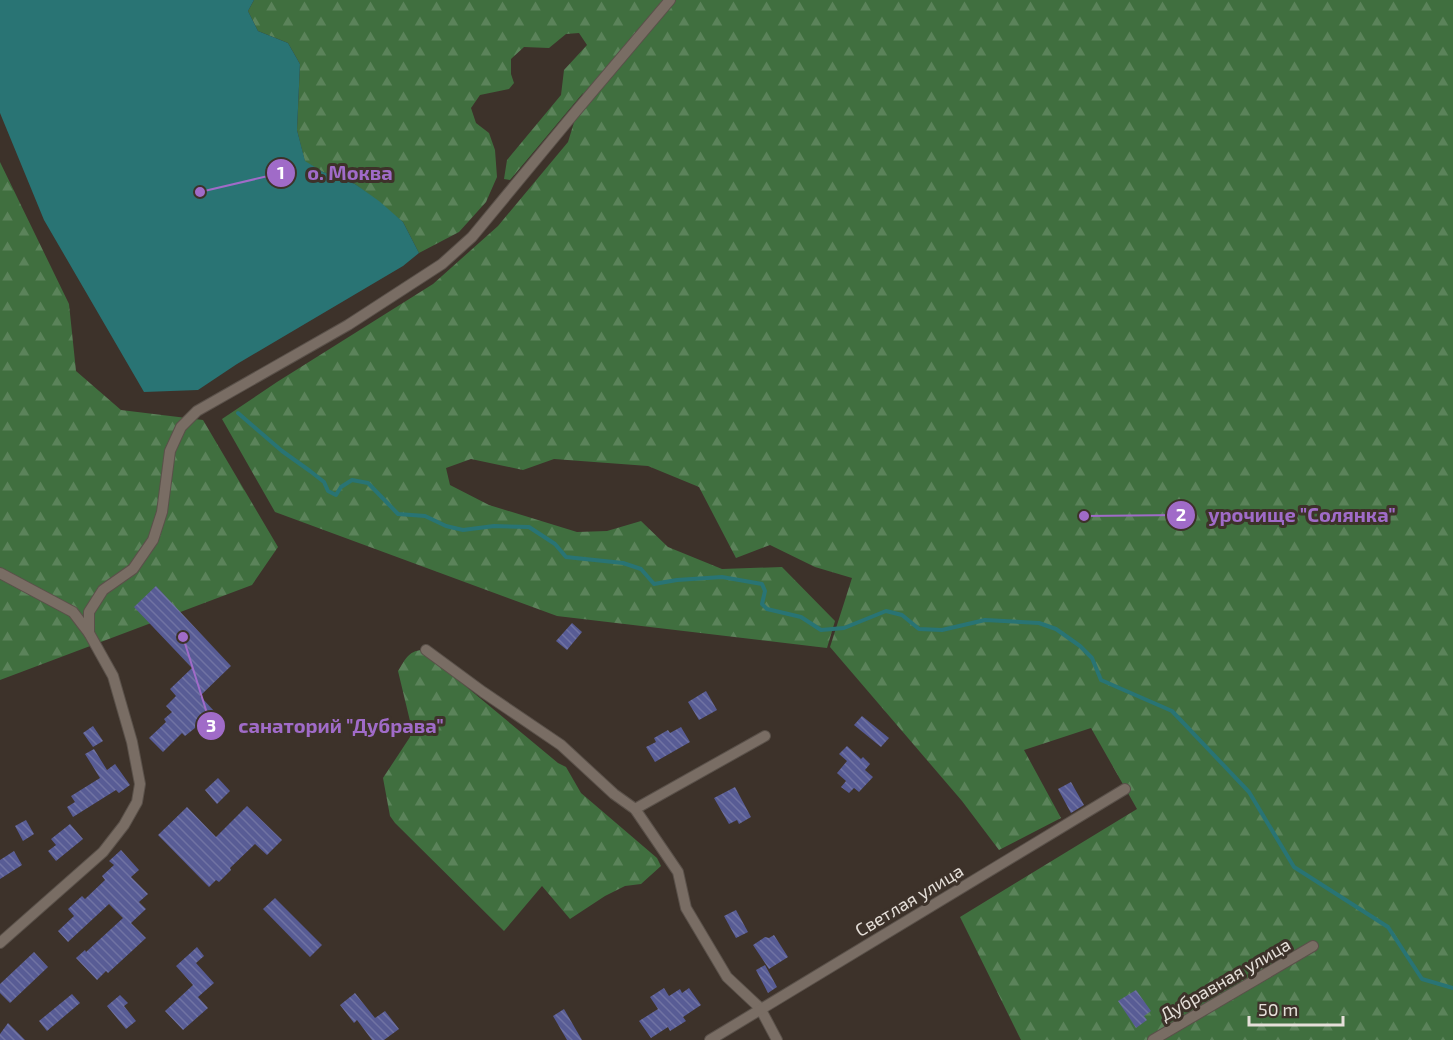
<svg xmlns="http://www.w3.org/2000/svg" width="1453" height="1040" font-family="'Exo 2',sans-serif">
  <defs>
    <pattern id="forest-firs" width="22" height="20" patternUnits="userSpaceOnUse" patternTransform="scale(1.5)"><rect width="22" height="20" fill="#406f3f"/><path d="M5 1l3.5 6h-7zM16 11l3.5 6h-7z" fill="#5b835a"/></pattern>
    <pattern id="building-back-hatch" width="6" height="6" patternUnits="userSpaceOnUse" patternTransform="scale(1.5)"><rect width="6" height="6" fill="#585c95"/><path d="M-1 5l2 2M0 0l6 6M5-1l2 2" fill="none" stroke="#7073a3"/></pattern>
  </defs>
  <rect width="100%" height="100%" fill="#3d322a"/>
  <g fill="url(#forest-firs)">
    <path d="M 254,0 L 1453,0 L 1453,1040 L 1021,1040 L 960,917 L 1137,809 L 1091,728 L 1024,750 L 1061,818 L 999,850 L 962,801 L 830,647 L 852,578 L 815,567 L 770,545 L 736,558 L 699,487 L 648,466 L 554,459 L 523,470 L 471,459 L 446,468 L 450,485 L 489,505 L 577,532 L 607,531 L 641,521 L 668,547 L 722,569 L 782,567 L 835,621 L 827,648 L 557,616 L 275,512 L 222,419 L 277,382 L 433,284 L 461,259 L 498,226 L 568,142 L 583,93 L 510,180 L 504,179 L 507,160 L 561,95 L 564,70 L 587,45 L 579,33 L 566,34 L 549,48 L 524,47 L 511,59 L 511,74 L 514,83 L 509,89 L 480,95 L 471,108 L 476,123 L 489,133 L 495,150 L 497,177 L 486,202 L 459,232 L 419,253 L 403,222 L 355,184 L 323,172 L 305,162 L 297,130 L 300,64 L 288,43 L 258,31 L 248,11 Z"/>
    <path d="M 0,162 L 69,304 L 76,371 L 121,410 L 203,420 L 278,547 L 252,585 L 0,680 Z"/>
    <path d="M 422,650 L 558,763 L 566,767 L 581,793 L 657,858 L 661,866 L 641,884 L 625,886 L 605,896 L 570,919 L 542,886 L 504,931 L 395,823 L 390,816 L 383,778 L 410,737 L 410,721 L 398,671 C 405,660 408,651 422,650 Z"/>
  </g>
  <path fill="#297474" d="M 0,0 L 254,0 L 248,11 L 258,31 L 288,43 L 300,64 L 297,130 L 305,161 L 323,172 L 355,184 L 379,201 L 403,222 L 419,253 L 403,266 L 237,364 L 198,390 L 144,392 L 44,220 L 0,113 Z"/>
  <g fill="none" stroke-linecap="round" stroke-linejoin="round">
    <path stroke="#297474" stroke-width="4" d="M 238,413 L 282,451 L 310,471 L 324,482 L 328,491 L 336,495 L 341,487 L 352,480 L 368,483 L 398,514 L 425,516 L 446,526 L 463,530 L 494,526 L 529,527 L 555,544 L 566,557 L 623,563 L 641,569 L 654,584 L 677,580 L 722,577 L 762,584 L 765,591 L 762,604 L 767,609 L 801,617 L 821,630 L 844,628 L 886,611 L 902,615 L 919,629 L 942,630 L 985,620 L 1039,623 L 1056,629 L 1080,646 L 1092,658 L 1101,680 L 1172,711 L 1249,792 L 1294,867 L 1388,927 L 1422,979 L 1453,988"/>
  </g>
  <g fill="url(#building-back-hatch)">
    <path d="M 156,586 L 231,666 L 200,696 L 215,712 L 185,736 L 182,733 L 163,752 L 149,738 L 166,722 L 164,719 L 172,712 L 166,706 L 176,696 L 170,689 L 192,668 L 134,607 Z"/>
    <path d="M 572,623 L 582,632 L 567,650 L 556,641 Z"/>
    <path d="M 706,691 L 717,710 L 699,720 L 688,702 Z"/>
    <path d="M 862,716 L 889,738 L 881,747 L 854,725 Z"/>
    <path d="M 93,726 L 103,741 L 93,747 L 83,733 Z"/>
    <path d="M 681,727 L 690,742 L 655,762 L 646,747 L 656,742 L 654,738 L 668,730 L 670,733 Z"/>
    <path d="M 847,746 L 861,759 L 863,757 L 870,764 L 865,770 L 873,777 L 859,792 L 854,788 L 849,793 L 841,787 L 846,781 L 837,773 L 847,761 L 839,754 Z"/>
    <path d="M 94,749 L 107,770 L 115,764 L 130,785 L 119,793 L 116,790 L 73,817 L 67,807 L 75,802 L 71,796 L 100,778 L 85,754 Z"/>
    <path d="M 218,778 L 230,791 L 217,804 L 205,790 Z"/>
    <path d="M 1071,782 L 1084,805 L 1071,813 L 1058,789 Z"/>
    <path d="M 735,787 L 751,817 L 739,824 L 737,820 L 729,824 L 714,798 Z"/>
    <path d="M 247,806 L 282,840 L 267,855 L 255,844 L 230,868 L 231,870 L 219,882 L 216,880 L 209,887 L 158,835 L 187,807 L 216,837 Z"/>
    <path d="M 26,820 L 34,834 L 23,841 L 15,826 Z"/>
    <path d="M 70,824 L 83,839 L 56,861 L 48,851 L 56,845 L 51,839 Z"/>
    <path d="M 121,850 L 139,870 L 131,877 L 148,894 L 139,902 L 146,909 L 131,923 L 146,938 L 108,973 L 106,971 L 97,980 L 76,958 L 85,950 L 86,952 L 123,918 L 109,904 L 68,942 L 58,931 L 74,916 L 68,909 L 82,896 L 85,899 L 105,880 L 102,876 L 114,865 L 109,861 Z"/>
    <path d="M 14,851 L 22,865 L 0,879 L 0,860 Z"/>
    <path d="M 275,898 L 322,945 L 310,957 L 263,909 Z"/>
    <path d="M 736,910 L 748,932 L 736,938 L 724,916 Z"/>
    <path d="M 774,935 L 788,957 L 769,969 L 753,945 L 765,937 L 769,938 Z"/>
    <path d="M 197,947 L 204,956 L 196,963 L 214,983 L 198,997 L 208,1008 L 183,1030 L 165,1011 L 193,985 L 176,966 Z"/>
    <path d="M 34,952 L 48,967 L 10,1003 L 0,993 L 0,984 Z"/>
    <path d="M 765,965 L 777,987 L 768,993 L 756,970 Z"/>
    <path d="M 664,988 L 669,996 L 680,989 L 682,993 L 689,988 L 701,1005 L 683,1017 L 686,1021 L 670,1031 L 668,1027 L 651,1038 L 639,1021 L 658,1009 L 650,997 Z"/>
    <path d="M 1136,990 L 1151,1011 L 1144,1016 L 1147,1020 L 1136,1028 L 1118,1001 Z"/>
    <path d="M 355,993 L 375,1018 L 385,1011 L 399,1029 L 384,1040 L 372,1040 L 357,1020 L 354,1023 L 340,1005 Z"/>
    <path d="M 72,994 L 80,1003 L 47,1031 L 39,1021 Z"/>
    <path d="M 120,995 L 128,1003 L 124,1006 L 136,1021 L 126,1029 L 107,1006 Z"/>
    <path d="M 564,1009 L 582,1040 L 567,1040 L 553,1016 Z"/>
    <path d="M 8,1023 L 25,1040 L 0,1040 L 0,1034 Z"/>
  </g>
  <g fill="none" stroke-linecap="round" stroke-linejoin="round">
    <defs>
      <g id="street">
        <path d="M 0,573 L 73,612 L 89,633 L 113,676 L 132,742 L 140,784 L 137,802 L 124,825 L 103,852 L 0,943"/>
        <path d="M 89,633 L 89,612 L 103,590 L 133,569 L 153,540 L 162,512 L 170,451 L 181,427 L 197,411 L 348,325 L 442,264 L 472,237 L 577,110 L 670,0"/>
        <path d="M 426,650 L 483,692 L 561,745 L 614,794 L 635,809 L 678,872 L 686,908 L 727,977 L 760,1008 L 777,1040"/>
        <path d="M 635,809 L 765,736"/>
        <path d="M 710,1040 L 1125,789"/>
        <path d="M 1153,1040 L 1313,946"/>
      </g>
    </defs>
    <use href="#street" stroke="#5a514a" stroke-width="12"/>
    <use href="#street" stroke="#796d64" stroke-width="10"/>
  </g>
  <g text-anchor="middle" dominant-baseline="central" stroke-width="6" stroke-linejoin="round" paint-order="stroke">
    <g font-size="18" fill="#e5dfd9" stroke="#3d322a">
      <text transform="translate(909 900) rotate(-31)">Светлая улица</text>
      <text transform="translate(1225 979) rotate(-30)">Дубравная улица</text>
    </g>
  </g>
  <path fill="none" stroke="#a06bc8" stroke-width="2" d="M200 192L281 173M1084 516L1181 515M183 637L211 726"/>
  <g fill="#a06bc8" stroke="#3d322a" stroke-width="2">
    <circle cx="200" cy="192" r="6"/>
    <circle cx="1084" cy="516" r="6"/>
    <circle cx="183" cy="637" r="6"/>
    <circle cx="281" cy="173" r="15"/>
    <circle cx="1181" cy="515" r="15"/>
    <circle cx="211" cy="726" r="15"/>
  </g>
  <g font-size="18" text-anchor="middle" font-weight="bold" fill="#fff">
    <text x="281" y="179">1</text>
    <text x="1181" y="521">2</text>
    <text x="211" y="732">3</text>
  </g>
  <g font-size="20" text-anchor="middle" font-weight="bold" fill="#a06bc8" stroke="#3d322a" stroke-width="6" stroke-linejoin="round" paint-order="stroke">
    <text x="350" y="180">о. Моква</text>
    <text x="1302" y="522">урочище "Солянка"</text>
    <text x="341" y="733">санаторий "Дубрава"</text>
  </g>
  <path d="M1249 1016v9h94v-9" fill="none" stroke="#e5dfd9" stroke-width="3"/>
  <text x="1258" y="1016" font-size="18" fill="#e5dfd9" stroke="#3d322a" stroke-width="4.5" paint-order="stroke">50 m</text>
</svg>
